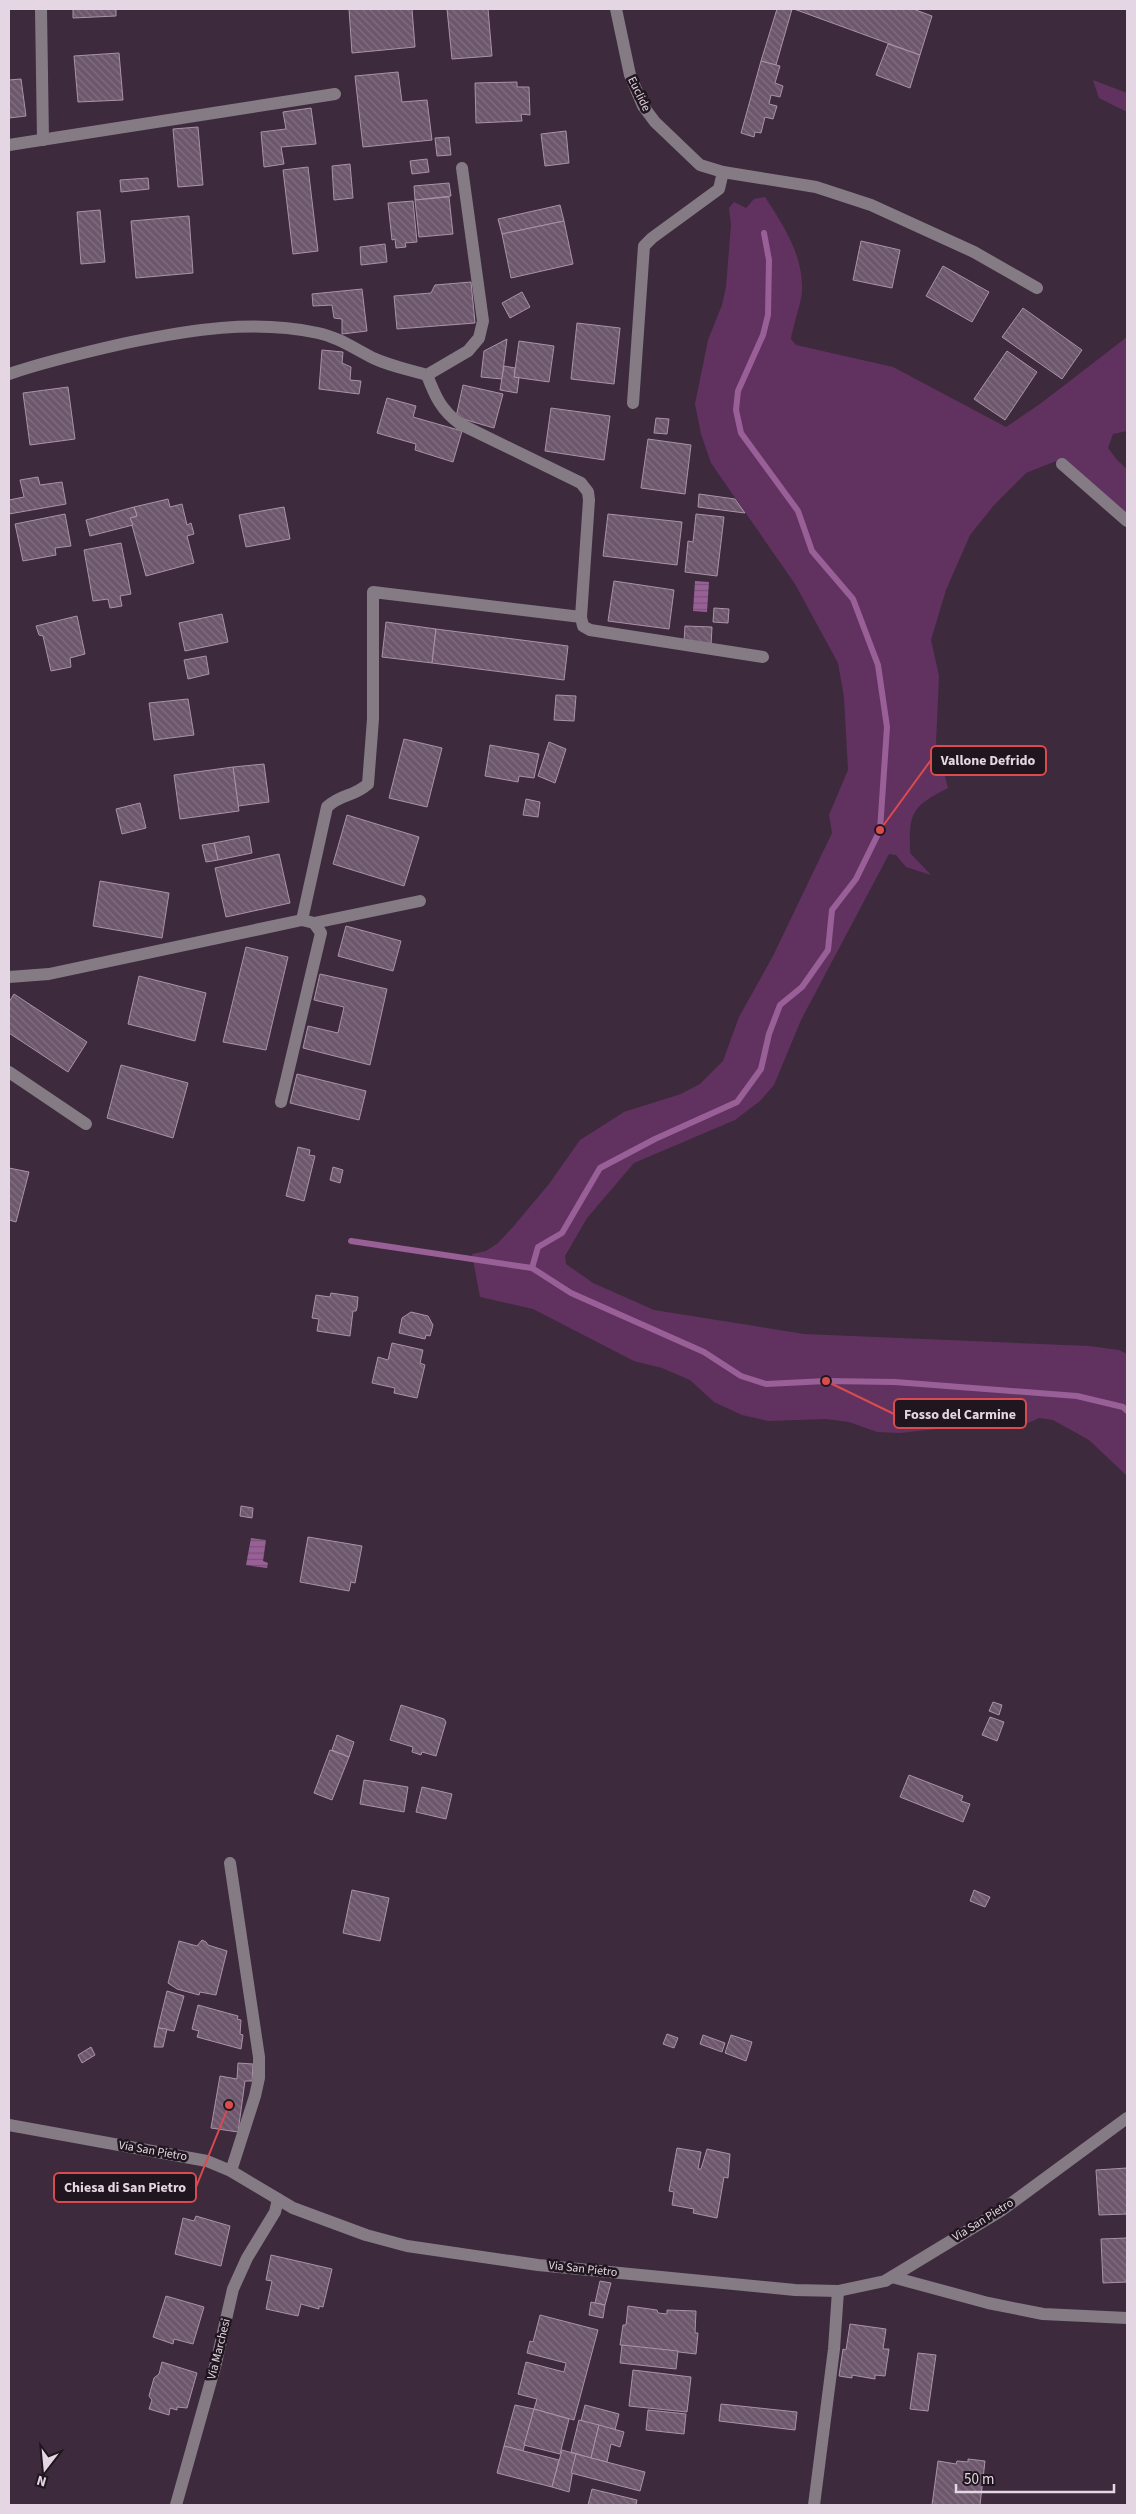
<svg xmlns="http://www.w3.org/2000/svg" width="1136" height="2514" font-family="'Source Sans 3',sans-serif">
  <defs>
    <pattern id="water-rules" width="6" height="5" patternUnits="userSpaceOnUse" patternTransform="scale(1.25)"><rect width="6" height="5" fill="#996097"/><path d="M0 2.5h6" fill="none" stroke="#775376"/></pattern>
    <pattern id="building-back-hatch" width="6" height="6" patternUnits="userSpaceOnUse" patternTransform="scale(1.25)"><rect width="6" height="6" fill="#6d576c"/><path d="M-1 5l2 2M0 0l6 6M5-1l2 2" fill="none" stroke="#826e81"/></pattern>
  </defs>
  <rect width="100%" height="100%" fill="#3e2a3d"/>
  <g fill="#613260">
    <path d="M 1093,80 L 1127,93 L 1127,112 L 1099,98 Z"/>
    <path d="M 765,197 C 783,225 803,254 802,290 C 802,301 793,325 791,339 L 796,345 L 893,367 L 1006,427 L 1040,404 L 1127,337 L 1127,431 L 1113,434 L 1108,448 L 1117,460 L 1127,469 L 1127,516 L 1073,466 L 1056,461 L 1026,473 L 994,505 L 970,535 L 946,590 L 931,640 L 939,676 L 936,743 L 948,788 C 911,807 909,812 910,853 L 931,875 L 906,867 L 896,855 L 889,854 L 801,1020 L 774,1085 L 760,1101 L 735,1120 L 634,1163 L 587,1218 L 565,1256 L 566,1264 L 593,1283 L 654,1310 L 804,1334 L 1089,1346 L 1119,1350 L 1127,1354 L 1127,1476 L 1089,1440 L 1053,1420 L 1039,1418 L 1019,1427 L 963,1426 L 900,1433 L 877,1432 L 849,1422 L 826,1419 L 768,1421 L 742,1415 L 714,1402 L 690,1380 L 662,1368 L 634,1361 L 533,1309 L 480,1297 L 472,1254 L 486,1251 L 498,1243 L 513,1227 L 549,1184 L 580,1140 L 624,1112 L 681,1094 L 700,1084 L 723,1061 L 739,1017 L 773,956 L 832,833 L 829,815 L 848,770 L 844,697 L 838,663 L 795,584 L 711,463 L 701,434 L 695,404 L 708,340 L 722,305 L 726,287 L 731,225 L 729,208 L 734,202 L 746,208 L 754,199 Z"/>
  </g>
  <g fill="url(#water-rules)">
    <path d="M 695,581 L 709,582 L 707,612 L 693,611 Z"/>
    <path d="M 251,1538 L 266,1540 L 263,1561 L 268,1563 L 267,1568 L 246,1565 Z"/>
  </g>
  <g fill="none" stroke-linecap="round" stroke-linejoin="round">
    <g stroke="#996097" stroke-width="6">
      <path d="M 351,1241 L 532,1268 L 571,1293 L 704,1352 L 741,1376 L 766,1384 L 826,1381 L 895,1382 L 1077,1396 L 1123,1407 L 1127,1411"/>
      <path d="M 532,1268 L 538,1247 L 562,1233 L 600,1168 L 655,1139 L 737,1102 L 761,1069 L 769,1034 L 780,1005 L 802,987 L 828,950 L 832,910 L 856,879 L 880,830 L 887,727 L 878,665 L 853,599 L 812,551 L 798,511 L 741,433 L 736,410 L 738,391 L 763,335 L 768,315 L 769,260 L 764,233"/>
    </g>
  </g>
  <g fill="url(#building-back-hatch)" stroke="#aa92a9">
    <path d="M 73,9 L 116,9 L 116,16 L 73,18 Z"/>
    <path d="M 349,9 L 412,9 L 415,47 L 352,53 Z"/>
    <path d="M 447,9 L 488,9 L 492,56 L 452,59 Z"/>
    <path d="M 777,9 L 792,9 L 776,65 L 761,61 Z"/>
    <path d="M 794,9 L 913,9 L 932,16 L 920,55 Z"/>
    <path d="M 888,44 L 920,55 L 910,88 L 876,75 Z"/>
    <path d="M 119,53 L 123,100 L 78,102 L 74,56 Z"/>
    <path d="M 761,61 L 780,66 L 775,83 L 783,86 L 780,97 L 771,95 L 769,104 L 777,106 L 773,119 L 765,117 L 761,133 L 755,132 L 754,137 L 741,133 Z"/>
    <path d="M 398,72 L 402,102 L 427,100 L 432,140 L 363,147 L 355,76 Z"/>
    <path d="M 21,79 L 26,116 L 9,118 L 9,80 Z"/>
    <path d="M 517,82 L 517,87 L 529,87 L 530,115 L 521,114 L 522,121 L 476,123 L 475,83 Z"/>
    <path d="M 311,108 L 316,144 L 281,147 L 284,164 L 264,167 L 261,132 L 286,129 L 283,112 Z"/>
    <path d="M 198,127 L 203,185 L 178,187 L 173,129 Z"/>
    <path d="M 566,131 L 569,163 L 545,166 L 541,134 Z"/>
    <path d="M 449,137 L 451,155 L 437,156 L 435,138 Z"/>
    <path d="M 427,159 L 429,172 L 412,174 L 410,161 Z"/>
    <path d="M 350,164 L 353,198 L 334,200 L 332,166 Z"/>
    <path d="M 308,167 L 318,251 L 293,254 L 283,170 Z"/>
    <path d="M 148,178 L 149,189 L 121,192 L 120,180 Z"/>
    <path d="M 449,183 L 451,196 L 415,200 L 414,186 Z"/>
    <path d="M 449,197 L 453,234 L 419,237 L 415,200 Z"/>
    <path d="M 413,201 L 417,242 L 405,243 L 406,247 L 396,248 L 395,239 L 392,240 L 388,203 Z"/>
    <path d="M 560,205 L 564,221 L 502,234 L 498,219 Z"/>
    <path d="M 100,210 L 105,262 L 81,264 L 77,212 Z"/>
    <path d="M 189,216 L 193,273 L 136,278 L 131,221 Z"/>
    <path d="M 564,221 L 573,264 L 511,278 L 502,234 Z"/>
    <path d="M 861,241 L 900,250 L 892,288 L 853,280 Z"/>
    <path d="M 385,244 L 387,262 L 361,265 L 360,247 Z"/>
    <path d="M 943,266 L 989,292 L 972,322 L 926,296 Z"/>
    <path d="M 471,282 L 475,323 L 397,329 L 394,296 L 431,293 L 435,285 Z"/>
    <path d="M 362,289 L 367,331 L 342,334 L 342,319 L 334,318 L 332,305 L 313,306 L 312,294 Z"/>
    <path d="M 522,292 L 530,307 L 510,318 L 502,303 Z"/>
    <path d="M 1023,308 L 1082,350 L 1062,379 L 1002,337 Z"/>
    <path d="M 577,323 L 620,328 L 614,384 L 571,379 Z"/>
    <path d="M 507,339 L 502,379 L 481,377 L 484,351 Z"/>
    <path d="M 519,341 L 554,346 L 549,382 L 514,377 Z"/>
    <path d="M 322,350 L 343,352 L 342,363 L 351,367 L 350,380 L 361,381 L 359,394 L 319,389 Z"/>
    <path d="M 1007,351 L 1037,372 L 1005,420 L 974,399 Z"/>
    <path d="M 504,366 L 515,368 L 514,377 L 519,378 L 517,393 L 500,390 Z"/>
    <path d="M 463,385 L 503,394 L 494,428 L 456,417 Z"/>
    <path d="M 68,387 L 75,439 L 30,445 L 23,393 Z"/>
    <path d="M 387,398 L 416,406 L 413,417 L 462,431 L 453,462 L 415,450 L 416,444 L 377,433 Z"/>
    <path d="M 551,408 L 610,416 L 604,460 L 545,451 Z"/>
    <path d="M 656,418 L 669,419 L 667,434 L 654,433 Z"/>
    <path d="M 648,439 L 691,445 L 685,494 L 641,488 Z"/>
    <path d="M 38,477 L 40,485 L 62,482 L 66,504 L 9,514 L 9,500 L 24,497 L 20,480 Z"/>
    <path d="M 699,494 L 735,499 L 745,513 L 698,507 Z"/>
    <path d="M 168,499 L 170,507 L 182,504 L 187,525 L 191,523 L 194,534 L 187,536 L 194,563 L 146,576 L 130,518 L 137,516 L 134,507 Z"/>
    <path d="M 134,507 L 137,516 L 130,518 L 133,525 L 90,536 L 86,520 Z"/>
    <path d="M 284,507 L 290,539 L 246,547 L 239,515 Z"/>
    <path d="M 65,514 L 71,546 L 55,548 L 56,555 L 23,561 L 15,524 Z"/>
    <path d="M 608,514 L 682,522 L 677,565 L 603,556 Z"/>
    <path d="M 696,514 L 724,517 L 717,576 L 685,572 L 688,541 L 693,542 Z"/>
    <path d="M 121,543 L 131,594 L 120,596 L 122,606 L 110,608 L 108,599 L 93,601 L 84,550 Z"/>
    <path d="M 614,581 L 674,590 L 669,629 L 608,621 Z"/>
    <path d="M 714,608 L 729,609 L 728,623 L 713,622 Z"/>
    <path d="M 222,614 L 228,642 L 185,651 L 179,623 Z"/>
    <path d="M 77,616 L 85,654 L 70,658 L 71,667 L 51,671 L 43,636 L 39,635 L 36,626 Z"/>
    <path d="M 386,622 L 436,629 L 432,663 L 382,657 Z"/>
    <path d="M 685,626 L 712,627 L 711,646 L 684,642 Z"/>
    <path d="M 436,629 L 568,646 L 564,680 L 432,663 Z"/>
    <path d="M 206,656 L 209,674 L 188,679 L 184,660 Z"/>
    <path d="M 556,695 L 576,696 L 574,721 L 554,720 Z"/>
    <path d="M 188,699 L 194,735 L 154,740 L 149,703 Z"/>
    <path d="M 404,739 L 442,748 L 427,807 L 389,798 Z"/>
    <path d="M 549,742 L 566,749 L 555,783 L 538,776 Z"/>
    <path d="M 490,745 L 539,754 L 534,778 L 519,776 L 518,782 L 485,776 Z"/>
    <path d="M 264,764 L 269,802 L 238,806 L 233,767 Z"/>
    <path d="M 233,767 L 239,811 L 180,819 L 174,775 Z"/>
    <path d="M 526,799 L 540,802 L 538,817 L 523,815 Z"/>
    <path d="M 140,803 L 146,828 L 122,834 L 116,809 Z"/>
    <path d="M 347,815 L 419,837 L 404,886 L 333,864 Z"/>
    <path d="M 249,836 L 252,853 L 218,860 L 214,843 Z"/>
    <path d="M 214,843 L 218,860 L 206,862 L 202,845 Z"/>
    <path d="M 279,854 L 290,903 L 226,917 L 215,868 Z"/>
    <path d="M 100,881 L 169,893 L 162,938 L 93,926 Z"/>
    <path d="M 346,926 L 401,941 L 393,971 L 338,956 Z"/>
    <path d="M 246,947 L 288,957 L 266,1050 L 223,1042 Z"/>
    <path d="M 320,974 L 387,989 L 370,1065 L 303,1048 L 308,1026 L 338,1033 L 344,1007 L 314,1000 Z"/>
    <path d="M 139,976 L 206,993 L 195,1041 L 128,1024 Z"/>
    <path d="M 14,994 L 87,1042 L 68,1072 L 9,1033 L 9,1002 Z"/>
    <path d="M 121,1065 L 188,1083 L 173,1138 L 107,1118 Z"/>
    <path d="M 297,1074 L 366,1091 L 359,1120 L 290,1103 Z"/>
    <path d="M 298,1147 L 310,1150 L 309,1155 L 315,1156 L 304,1201 L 286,1196 Z"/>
    <path d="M 333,1167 L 343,1170 L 340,1183 L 330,1180 Z"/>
    <path d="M 9,1168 L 29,1172 L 16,1222 L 9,1220 Z"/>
    <path d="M 331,1293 L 358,1297 L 357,1308 L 356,1311 L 353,1311 L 350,1336 L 317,1331 L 319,1319 L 312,1318 L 316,1295 L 330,1297 Z"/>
    <path d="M 411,1312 L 428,1316 L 433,1325 L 430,1336 L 426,1335 L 425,1339 L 399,1333 L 402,1318 Z"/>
    <path d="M 392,1343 L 423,1350 L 420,1363 L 425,1365 L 417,1398 L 394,1393 L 395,1388 L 372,1383 L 378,1357 L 388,1360 Z"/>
    <path d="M 241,1506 L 253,1508 L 252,1518 L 240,1516 Z"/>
    <path d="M 308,1537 L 362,1546 L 355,1583 L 351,1582 L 349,1591 L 300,1582 Z"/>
    <path d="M 993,1702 L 1002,1705 L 999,1715 L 989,1711 Z"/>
    <path d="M 401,1705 L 444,1719 L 446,1722 L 436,1756 L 422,1752 L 421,1755 L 412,1752 L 413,1747 L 390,1740 Z"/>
    <path d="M 990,1717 L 1004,1722 L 997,1741 L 982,1735 Z"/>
    <path d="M 337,1735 L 354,1742 L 349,1757 L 332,1750 Z"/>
    <path d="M 330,1750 L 349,1757 L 332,1800 L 314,1793 Z"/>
    <path d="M 909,1775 L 963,1796 L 961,1801 L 970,1804 L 963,1822 L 900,1797 Z"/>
    <path d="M 364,1780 L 408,1787 L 404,1812 L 360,1804 Z"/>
    <path d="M 422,1787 L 452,1794 L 446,1819 L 416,1812 Z"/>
    <path d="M 352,1890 L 389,1898 L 380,1941 L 343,1933 Z"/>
    <path d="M 974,1890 L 990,1897 L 985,1907 L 970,1901 Z"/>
    <path d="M 202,1940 L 206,1942 L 208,1945 L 227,1951 L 216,1995 L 200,1992 L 199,1995 L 177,1989 L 168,1983 L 179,1941 L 197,1946 Z"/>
    <path d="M 167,1991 L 184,1996 L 174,2031 L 158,2028 Z"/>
    <path d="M 198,2005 L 238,2016 L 237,2019 L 241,2020 L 240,2034 L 243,2035 L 241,2049 L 197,2037 L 199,2031 L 192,2029 Z"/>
    <path d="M 158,2028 L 167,2029 L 163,2047 L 154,2047 Z"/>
    <path d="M 667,2034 L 678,2038 L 674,2048 L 663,2044 Z"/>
    <path d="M 703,2035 L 725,2043 L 722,2052 L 700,2044 Z"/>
    <path d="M 731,2035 L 752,2042 L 746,2061 L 725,2053 Z"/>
    <path d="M 91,2047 L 95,2055 L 82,2063 L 78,2055 Z"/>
    <path d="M 238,2063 L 253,2064 L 252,2081 L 245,2081 L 238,2132 L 211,2128 L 220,2076 L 237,2079 Z"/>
    <path d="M 677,2148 L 701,2152 L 698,2169 L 701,2169 L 707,2149 L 730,2154 L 728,2178 L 724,2177 L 717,2218 L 693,2213 L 694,2209 L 672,2205 L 674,2192 L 669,2191 Z"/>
    <path d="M 1127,2168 L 1127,2214 L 1099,2215 L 1096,2170 Z"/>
    <path d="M 196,2216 L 230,2226 L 221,2266 L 175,2254 L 183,2218 L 194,2221 Z"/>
    <path d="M 1127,2238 L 1127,2282 L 1103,2283 L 1101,2239 Z"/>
    <path d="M 271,2255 L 332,2269 L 323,2307 L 319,2306 L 319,2309 L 301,2304 L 298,2316 L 266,2309 L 272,2281 L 266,2280 Z"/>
    <path d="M 600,2281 L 611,2283 L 605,2305 L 595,2303 Z"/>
    <path d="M 166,2296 L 204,2307 L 193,2344 L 174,2339 L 173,2344 L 153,2337 Z"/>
    <path d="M 591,2302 L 605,2305 L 603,2318 L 589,2315 Z"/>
    <path d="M 628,2306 L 657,2310 L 658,2313 L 667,2314 L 667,2310 L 696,2311 L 695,2333 L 698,2333 L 696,2354 L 620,2345 L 623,2325 L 626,2325 Z"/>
    <path d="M 540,2315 L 598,2330 L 574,2420 L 534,2409 L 537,2399 L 518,2394 L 526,2362 L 564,2372 L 566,2363 L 527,2353 L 530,2341 L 533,2342 Z"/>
    <path d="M 850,2324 L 886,2329 L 883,2349 L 889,2349 L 885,2376 L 875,2375 L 875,2379 L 852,2375 L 852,2378 L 839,2376 L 843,2349 L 846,2350 Z"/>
    <path d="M 622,2345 L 678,2351 L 676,2369 L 620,2363 Z"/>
    <path d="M 918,2353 L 936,2355 L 928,2411 L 910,2409 Z"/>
    <path d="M 162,2362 L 197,2373 L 187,2408 L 177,2407 L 177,2410 L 170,2408 L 169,2415 L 149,2409 L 152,2400 L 149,2396 L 154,2378 L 159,2374 Z"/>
    <path d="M 633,2370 L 691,2377 L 687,2412 L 629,2406 Z"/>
    <path d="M 721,2404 L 797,2412 L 795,2430 L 719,2421 Z"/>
    <path d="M 515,2405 L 534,2409 L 523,2451 L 504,2446 Z"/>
    <path d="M 585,2405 L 619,2414 L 615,2430 L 581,2421 Z"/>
    <path d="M 534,2409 L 569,2419 L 560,2454 L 524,2445 Z"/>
    <path d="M 648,2410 L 686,2414 L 684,2434 L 646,2430 Z"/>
    <path d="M 579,2420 L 599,2425 L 591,2458 L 571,2452 Z"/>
    <path d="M 599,2425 L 624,2432 L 620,2447 L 611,2444 L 607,2462 L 591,2458 Z"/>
    <path d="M 504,2446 L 559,2460 L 552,2487 L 497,2473 Z"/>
    <path d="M 562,2450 L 576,2454 L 569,2492 L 552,2487 Z"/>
    <path d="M 576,2454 L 645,2472 L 640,2491 L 571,2473 Z"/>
    <path d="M 968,2459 L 985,2461 L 980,2505 L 932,2505 L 938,2461 L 956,2464 L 957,2461 L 968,2462 Z"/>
    <path d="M 592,2489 L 637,2500 L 636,2505 L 588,2505 Z"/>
  </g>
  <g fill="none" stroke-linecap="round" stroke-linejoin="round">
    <g stroke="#857b85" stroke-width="12">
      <path d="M 41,9 L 43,140"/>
      <path d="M 616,9 L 630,75 L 643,106 L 655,122 L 700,165 L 723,172 L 816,187 L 871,205 L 974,252 L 1037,288"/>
      <path d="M 9,145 L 335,94"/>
      <path d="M 9,374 C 47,361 86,352 126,343 C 189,330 253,319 318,333 C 338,337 355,349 373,358 C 390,366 410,370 427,375 L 468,351 L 479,338 L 483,321 L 462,168"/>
      <path d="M 427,375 C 435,396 441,410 460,424 L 581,483 L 588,492 L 589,500 L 581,617 L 583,626 L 590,630 L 763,657"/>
      <path d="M 633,403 L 644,246 L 652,238 L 719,189 L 723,172"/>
      <path d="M 1062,464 L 1127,521"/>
      <path d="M 302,920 L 327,807 C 342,793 352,798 368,784 L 373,719 L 373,592 L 581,617"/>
      <path d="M 314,923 L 420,901"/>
      <path d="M 9,977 L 49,974 L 302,920 L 314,923 L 321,933 L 281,1102"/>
      <path d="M 9,1072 L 86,1124"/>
      <path d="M 230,1863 L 259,2057 L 259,2078 L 255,2096 L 231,2171"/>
      <path d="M 9,2125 L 207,2161 L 231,2171 L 293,2208 L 366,2235 L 407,2246 L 538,2265 L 795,2290 L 838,2291 L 885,2281 L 1002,2210 L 1127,2118"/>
      <path d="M 892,2277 L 988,2303 L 1043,2314 L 1127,2318"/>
      <path d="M 176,2505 L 216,2363 L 233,2289 L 247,2258 L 275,2212 L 278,2199"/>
      <path d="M 814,2505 L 834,2349 L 838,2291"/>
    </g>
  </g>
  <g text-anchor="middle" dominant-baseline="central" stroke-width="5" stroke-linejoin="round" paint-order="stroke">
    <g font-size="12" fill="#e4d7e3" stroke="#20161f">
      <text transform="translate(639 94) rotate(64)">Euclide</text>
      <text transform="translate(153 2151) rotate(10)">Via San Pietro</text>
      <text transform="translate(983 2220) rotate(-32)">Via San Pietro</text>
      <text transform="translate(583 2269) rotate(6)">Via San Pietro</text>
      <text transform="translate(219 2349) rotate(-76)">Via Marchesi</text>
    </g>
  </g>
  <path fill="none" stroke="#d94b4d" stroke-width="2" d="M880 830L931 760M826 1381L894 1414M229 2105L196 2187"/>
  <g fill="#d94b4d" stroke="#20161f" stroke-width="2">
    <circle cx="880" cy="830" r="5"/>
    <circle cx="826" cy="1381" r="5"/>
    <circle cx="229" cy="2105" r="5"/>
  </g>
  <g fill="#20161f" stroke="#d94b4d" stroke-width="2">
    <rect x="931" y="746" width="115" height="29" rx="5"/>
    <rect x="894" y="1399" width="132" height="29" rx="5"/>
    <rect x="54" y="2173" width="142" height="29" rx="5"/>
  </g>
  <g font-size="14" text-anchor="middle" font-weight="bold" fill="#e4d7e3">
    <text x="988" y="765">Vallone Defrido</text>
    <text x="960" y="1419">Fosso del Carmine</text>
    <text x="125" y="2192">Chiesa di San Pietro</text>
  </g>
  <rect width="1136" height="2514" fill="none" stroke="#e4d7e3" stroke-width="20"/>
  <g transform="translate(45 2469) rotate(196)" stroke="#20161f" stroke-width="4" paint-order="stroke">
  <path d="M0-4L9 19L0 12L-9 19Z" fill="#e4d7e3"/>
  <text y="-8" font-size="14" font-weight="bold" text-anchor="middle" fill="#e4d7e3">N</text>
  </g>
  <path d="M956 2484v8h158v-8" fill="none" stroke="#e4d7e3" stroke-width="2.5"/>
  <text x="964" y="2484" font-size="15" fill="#e4d7e3" stroke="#20161f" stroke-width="4" paint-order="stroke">50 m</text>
</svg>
